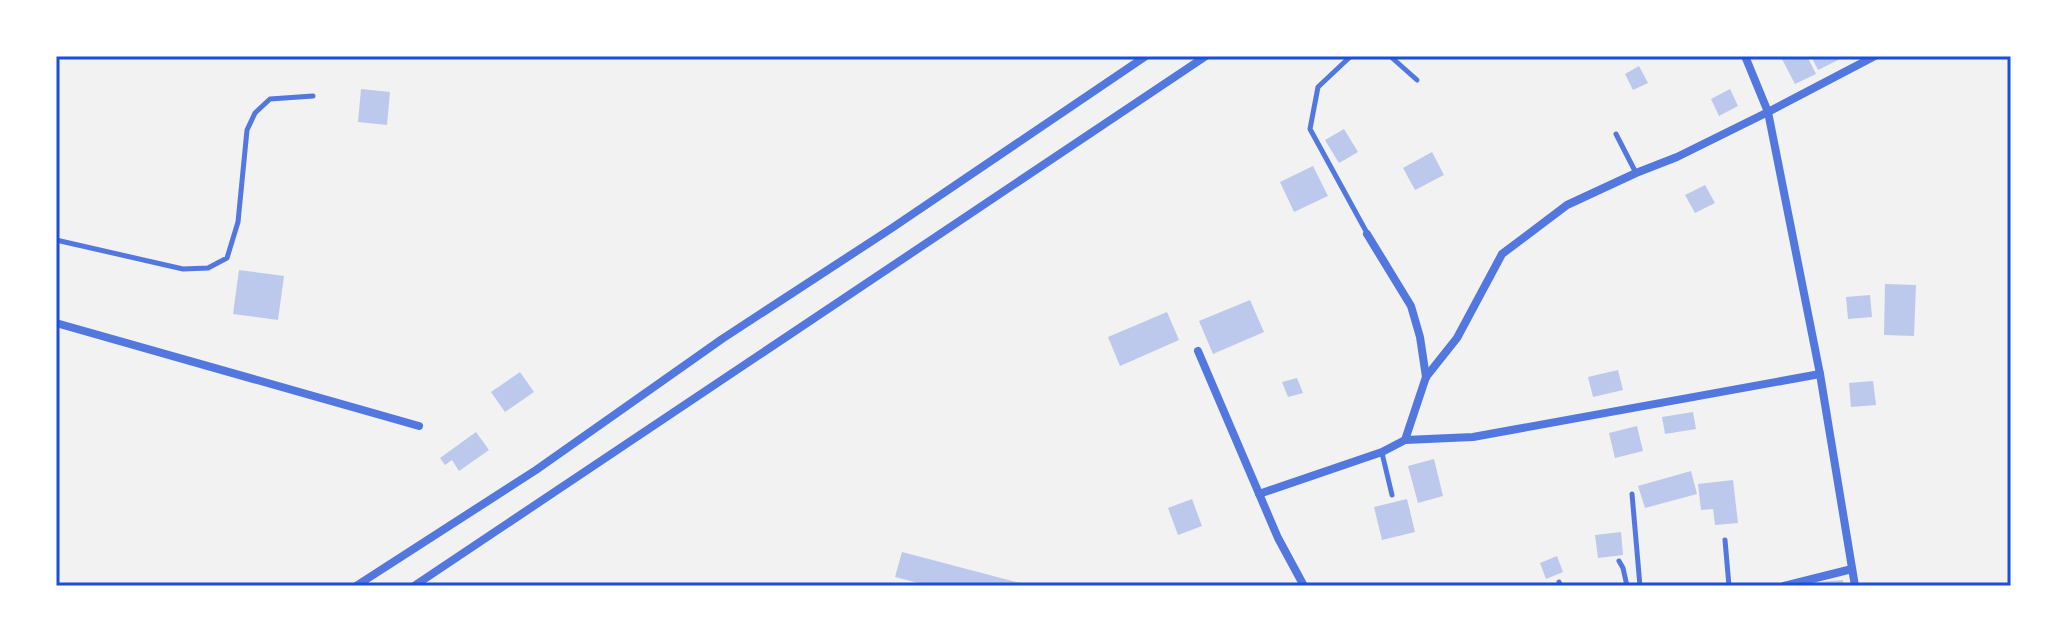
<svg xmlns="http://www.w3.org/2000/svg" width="2067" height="642" font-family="'Asap Condensed',sans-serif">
  <rect width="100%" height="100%" fill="#f2f2f2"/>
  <g fill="#bdc9ec">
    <path d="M 1788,56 L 1807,56 L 1816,74 L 1795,84 L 1782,59 Z"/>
    <path d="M 1811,56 L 1846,56 L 1818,70 Z"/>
    <path d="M 1639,66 L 1648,83 L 1633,90 L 1625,74 Z"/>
    <path d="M 361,89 L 390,92 L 387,125 L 358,122 Z"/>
    <path d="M 1730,89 L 1738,106 L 1719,116 L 1711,99 Z"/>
    <path d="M 1344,129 L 1358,152 L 1339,163 L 1325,140 Z"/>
    <path d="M 1432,152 L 1444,175 L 1415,190 L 1403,168 Z"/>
    <path d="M 1313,166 L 1328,196 L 1294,212 L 1280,182 Z"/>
    <path d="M 1705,185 L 1715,203 L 1695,213 L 1685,195 Z"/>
    <path d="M 239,270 L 284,276 L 278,320 L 233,314 Z"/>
    <path d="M 1885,284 L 1916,285 L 1914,336 L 1884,335 Z"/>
    <path d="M 1870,295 L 1872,317 L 1848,319 L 1846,297 Z"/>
    <path d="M 1250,300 L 1264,332 L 1213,354 L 1199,321 Z"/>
    <path d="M 1167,312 L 1179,340 L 1120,366 L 1108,337 Z"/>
    <path d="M 1618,370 L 1623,390 L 1593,397 L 1588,377 Z"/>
    <path d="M 520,372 L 534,392 L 505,412 L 491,392 Z"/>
    <path d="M 1297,378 L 1303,393 L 1288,397 L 1282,382 Z"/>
    <path d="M 1873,381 L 1876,405 L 1851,407 L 1849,383 Z"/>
    <path d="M 1693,412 L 1696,429 L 1665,434 L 1662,417 Z"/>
    <path d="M 1637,426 L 1643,451 L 1615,458 L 1609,433 Z"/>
    <path d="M 476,432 L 489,450 L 459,471 L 452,460 L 445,465 L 440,458 Z"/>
    <path d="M 1434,459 L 1443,496 L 1418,503 L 1408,466 Z"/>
    <path d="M 1691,471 L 1697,494 L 1645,508 L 1638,486 Z"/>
    <path d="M 1733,480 L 1738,523 L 1715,525 L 1713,509 L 1701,510 L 1698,484 Z"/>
    <path d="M 1192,499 L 1202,526 L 1178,535 L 1168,508 Z"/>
    <path d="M 1407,499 L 1415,532 L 1382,540 L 1374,507 Z"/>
    <path d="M 1621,532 L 1623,555 L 1598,558 L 1595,535 Z"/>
    <path d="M 902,552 L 1028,585 L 1028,586 L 930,586 L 895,577 Z"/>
    <path d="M 1557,556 L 1563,572 L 1546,579 L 1540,563 Z"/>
    <path d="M 1843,580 L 1843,586 L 1808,586 L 1808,583 Z"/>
  </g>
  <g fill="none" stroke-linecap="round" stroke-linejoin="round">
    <g stroke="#5277de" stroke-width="5">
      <path d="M 1351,56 L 1318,87 L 1310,129 L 1367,233"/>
      <path d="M 1390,56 L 1417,80"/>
      <path d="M 1616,134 L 1636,173"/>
      <path d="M 56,240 L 183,269 L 208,268 L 227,258 L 238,222 L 247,130 L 255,113 L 270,99 L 313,96"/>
      <path d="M 1382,453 L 1392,495"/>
      <path d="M 1632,494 L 1640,586"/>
      <path d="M 1725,540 L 1729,586"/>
      <path d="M 1619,561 L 1623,568 L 1627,586"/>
      <path d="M 1559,582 L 1561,586"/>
    </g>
    <g stroke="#5277de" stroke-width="8">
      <path d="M 1367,234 L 1411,306 L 1420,337 L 1426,377"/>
      <path d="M 56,323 L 419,426"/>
      <path d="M 1198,351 L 1278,538 L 1304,586"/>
      <path d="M 1820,374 L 1768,112 L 1875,56"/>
      <path d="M 1405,440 L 1426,377 L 1457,338 L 1502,254 L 1567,205 L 1636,173 L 1677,157 L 1768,112 L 1745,56"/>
      <path d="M 1259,494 L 1382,452 L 1405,440 L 1473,437 L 1820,374 L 1855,586"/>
      <path d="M 356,586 L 536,470 L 722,339 L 892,228 L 1146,56"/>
      <path d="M 414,586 L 1206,56"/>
      <path d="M 1784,586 L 1852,569"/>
    </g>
  </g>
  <rect width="2067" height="642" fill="none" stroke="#ffffff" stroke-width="116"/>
  <rect x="58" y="58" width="1951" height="526" fill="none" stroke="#1d4ed8" stroke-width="3"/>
</svg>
